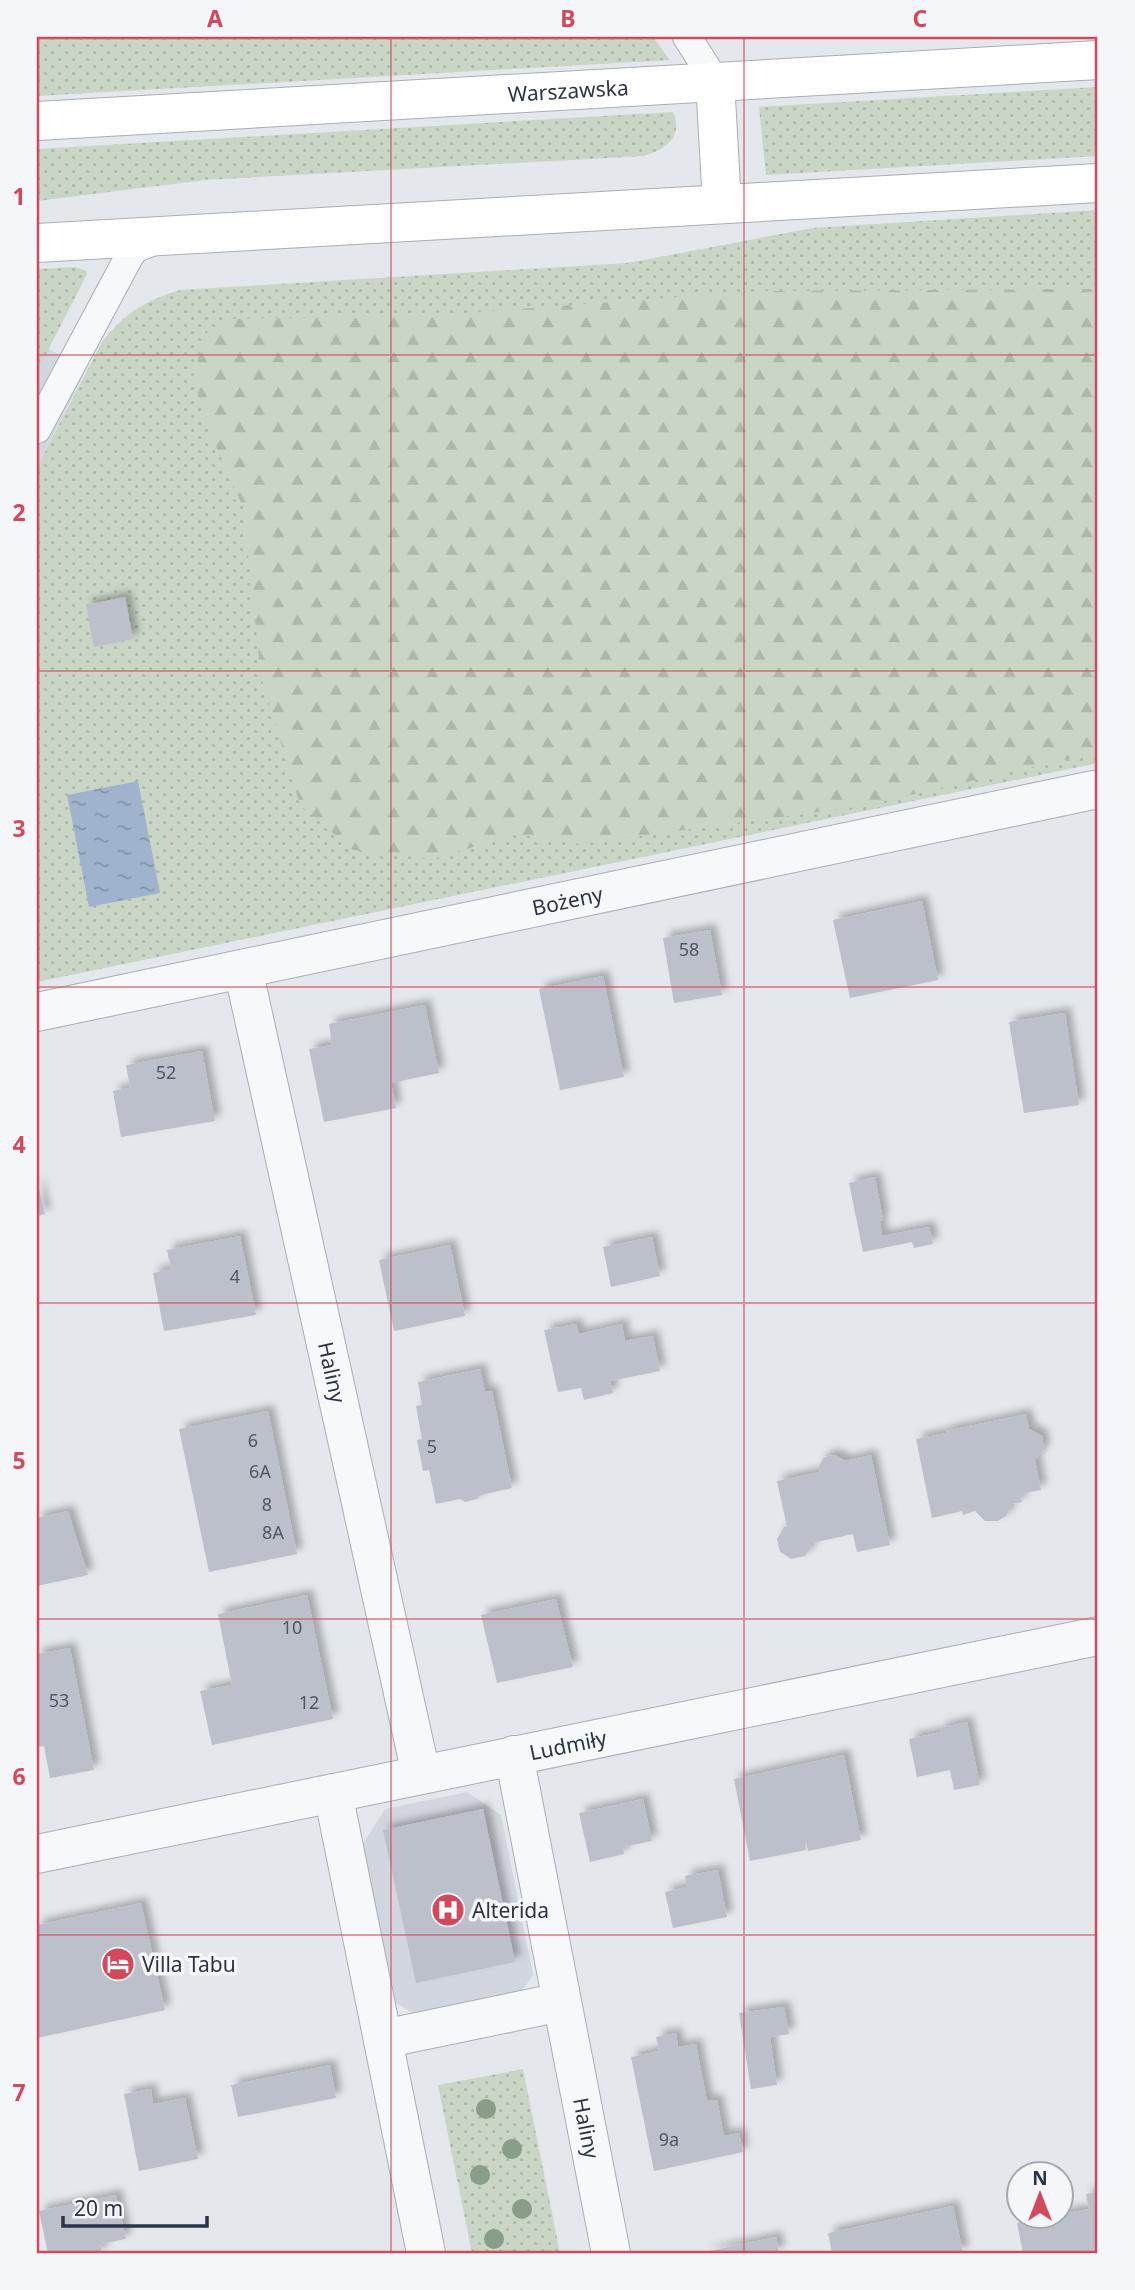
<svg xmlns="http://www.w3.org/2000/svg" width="1135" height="2290" font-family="'Noto Sans',sans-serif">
  <defs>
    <pattern id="grass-dots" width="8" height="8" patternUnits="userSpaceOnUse" patternTransform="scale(1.75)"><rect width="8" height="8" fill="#c9d6c5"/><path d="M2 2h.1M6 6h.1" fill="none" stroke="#adb8ab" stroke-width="1.8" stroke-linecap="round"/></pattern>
    <pattern id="forest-firs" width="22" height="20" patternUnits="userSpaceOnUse" patternTransform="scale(1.75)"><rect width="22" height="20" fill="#c9d6c5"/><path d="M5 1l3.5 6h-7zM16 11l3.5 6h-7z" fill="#adb8ab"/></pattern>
    <pattern id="water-ripples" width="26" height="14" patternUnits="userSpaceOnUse" patternTransform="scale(1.75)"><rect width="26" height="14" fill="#9fb4cc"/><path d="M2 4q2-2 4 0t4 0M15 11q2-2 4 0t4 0" fill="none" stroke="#8293a7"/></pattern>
    <filter id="shadow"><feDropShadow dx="6" dy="-6" stdDeviation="3.5" flood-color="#0004"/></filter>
  </defs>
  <rect width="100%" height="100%" fill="#e4e7ec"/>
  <g fill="#d2d6de">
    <path d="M 48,349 L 87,368 L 37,467 L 37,372 Z"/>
    <path d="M 467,1792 L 501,1815 L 533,1975 L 521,1992 L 414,2014 L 395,2002 L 363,1844 L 385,1809 Z"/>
  </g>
  <g fill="url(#grass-dots)">
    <path d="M 37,37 L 653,37 L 670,60 L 37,96 Z"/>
    <path d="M 1098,87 L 1098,156 L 766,175 L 759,107 Z"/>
    <path d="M 673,112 C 684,137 665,149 644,156 L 205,180 L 37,201 L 37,149 Z"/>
    <path d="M 1098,210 L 1098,763 L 37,982 L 37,467 L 102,342 C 125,313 144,301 180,290 L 628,263 L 812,228 Z"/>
    <path d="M 75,267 L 86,271 L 87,274 L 37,372 L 37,269 Z"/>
    <path d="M 523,2069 L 560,2253 L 472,2253 L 438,2085 Z"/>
  </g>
  <path fill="url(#forest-firs)" d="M 1098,289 L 1098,752 L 862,806 L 579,844 L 517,834 L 433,859 L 353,850 L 300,805 L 261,677 L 243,507 L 209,431 L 193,378 L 205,334 L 232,319 L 437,315 L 758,291 Z"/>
  <path fill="url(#water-ripples)" d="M 138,781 L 160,893 L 89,907 L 67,795 Z"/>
  <g fill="#bbc0ca" filter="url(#shadow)">
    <path d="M 125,597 L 133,639 L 94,647 L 86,605 Z"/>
    <path d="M 922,901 L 938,980 L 850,998 L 833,920 Z"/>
    <path d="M 710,930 L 722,995 L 674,1003 L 663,938 Z"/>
    <path d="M 603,976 L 624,1077 L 560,1090 L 539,989 Z"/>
    <path d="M 425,1005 L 439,1073 L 391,1083 L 396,1108 L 324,1122 L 309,1049 L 332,1045 L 329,1024 Z"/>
    <path d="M 1065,1013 L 1079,1105 L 1024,1113 L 1009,1022 Z"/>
    <path d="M 202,1051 L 215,1121 L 121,1137 L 113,1091 L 130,1088 L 126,1065 Z"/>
    <path d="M 875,1177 L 883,1220 L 880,1221 L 882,1236 L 929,1227 L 933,1244 L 914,1248 L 912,1242 L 863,1252 L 849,1183 Z"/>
    <path d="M 37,1180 L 45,1214 L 37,1216 Z"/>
    <path d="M 240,1236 L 256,1315 L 164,1331 L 153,1273 L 171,1269 L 167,1250 Z"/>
    <path d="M 652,1237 L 660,1276 L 611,1287 L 603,1247 Z"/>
    <path d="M 450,1245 L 465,1316 L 394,1331 L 379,1260 Z"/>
    <path d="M 576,1324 L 579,1334 L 622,1324 L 625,1341 L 653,1336 L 660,1371 L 610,1381 L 613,1393 L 584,1400 L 581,1388 L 558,1392 L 544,1330 Z"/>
    <path d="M 480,1369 L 485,1392 L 492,1391 L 512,1488 L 481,1495 L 477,1499 L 465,1502 L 460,1499 L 436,1504 L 429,1470 L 423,1471 L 417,1440 L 422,1439 L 416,1406 L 422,1405 L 418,1382 Z"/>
    <path d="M 268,1411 L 297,1554 L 209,1572 L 179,1429 Z"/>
    <path d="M 1026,1414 L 1029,1429 L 1042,1436 L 1044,1449 L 1035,1460 L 1041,1490 L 1020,1494 L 1022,1502 L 1011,1504 L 1007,1515 L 998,1521 L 985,1521 L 975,1511 L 963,1515 L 962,1511 L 932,1518 L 916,1439 L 946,1433 L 946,1431 Z"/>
    <path d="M 835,1455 L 845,1461 L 871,1455 L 890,1545 L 857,1552 L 853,1534 L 812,1543 L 812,1546 L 805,1556 L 791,1559 L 780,1552 L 777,1539 L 784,1527 L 787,1527 L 777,1481 L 820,1472 L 819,1466 L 824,1457 Z"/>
    <path d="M 68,1511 L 88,1575 L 37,1586 L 37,1518 Z"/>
    <path d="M 307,1595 L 333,1719 L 212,1745 L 200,1691 L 232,1685 L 218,1614 Z"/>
    <path d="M 556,1599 L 573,1667 L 497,1683 L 481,1615 Z"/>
    <path d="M 70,1648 L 94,1770 L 50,1778 L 44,1746 L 37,1747 L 37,1654 Z"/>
    <path d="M 967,1722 L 980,1785 L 954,1790 L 950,1770 L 917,1777 L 909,1739 L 941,1732 L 940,1728 Z"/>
    <path d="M 844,1755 L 861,1840 L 808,1851 L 804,1834 L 806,1850 L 750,1861 L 734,1779 Z"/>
    <path d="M 643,1799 L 652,1841 L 623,1847 L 624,1854 L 590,1862 L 579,1813 Z"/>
    <path d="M 483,1809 L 515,1962 L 416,1983 L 383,1830 Z"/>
    <path d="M 718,1870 L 727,1917 L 673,1928 L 665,1892 L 687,1887 L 685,1876 Z"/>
    <path d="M 141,1903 L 165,2010 L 37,2038 L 37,1925 Z"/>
    <path d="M 784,2007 L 789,2034 L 770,2037 L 777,2085 L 751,2089 L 739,2013 Z"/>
    <path d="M 676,2033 L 678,2047 L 696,2044 L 707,2101 L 717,2100 L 724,2136 L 739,2133 L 743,2152 L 654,2171 L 631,2057 L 659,2051 L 656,2037 Z"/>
    <path d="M 330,2065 L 336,2098 L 238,2117 L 231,2085 Z"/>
    <path d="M 151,2089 L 153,2104 L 185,2098 L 198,2159 L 139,2171 L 124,2094 Z"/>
    <path d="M 1098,2192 L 1098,2253 L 1023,2253 L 1017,2223 L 1043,2216 L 1062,2216 L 1062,2214 L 1089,2209 L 1086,2194 Z"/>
    <path d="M 116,2195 L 126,2239 L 100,2244 L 102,2253 L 48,2253 L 39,2211 Z"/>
    <path d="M 953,2206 L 963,2253 L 832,2253 L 828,2233 Z"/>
    <path d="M 776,2237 L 779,2253 L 705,2253 L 705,2252 Z"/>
  </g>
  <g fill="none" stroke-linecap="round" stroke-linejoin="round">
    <defs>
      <g id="service">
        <path d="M 687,37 L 715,81"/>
        <path d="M 37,429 L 130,255 L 136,248 L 159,239"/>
      </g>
      <g id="minor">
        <path id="s1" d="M 243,969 L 421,1774"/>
        <path id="s2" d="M 37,1012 L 1098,789"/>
        <path id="s3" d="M 514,1755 L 611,2253"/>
        <path d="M 333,1793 L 426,2253"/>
        <path id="s4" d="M 37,1854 L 1098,1636"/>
        <path d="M 383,2039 L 561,2002"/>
      </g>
      <g id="secondary">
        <path d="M 715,81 L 722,204"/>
        <path id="s5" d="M 37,121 L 1098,60"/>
        <path d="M 37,243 L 1098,183"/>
      </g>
    </defs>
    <use href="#service" stroke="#a9aeb7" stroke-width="30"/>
    <use href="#minor" stroke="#a9aeb7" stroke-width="40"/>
    <use href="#secondary" stroke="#a9aeb7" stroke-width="40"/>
    <use href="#service" stroke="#f7f8fa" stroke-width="28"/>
    <use href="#minor" stroke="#f7f8fa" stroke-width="38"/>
    <use href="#secondary" stroke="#fff" stroke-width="38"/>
  </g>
  <g fill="#899d89">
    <circle cx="486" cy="2109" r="10"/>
    <circle cx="512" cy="2149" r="10"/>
    <circle cx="480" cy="2175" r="10"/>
    <circle cx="522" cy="2209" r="10"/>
    <circle cx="494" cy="2239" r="10"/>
  </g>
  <path fill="none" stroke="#d1495b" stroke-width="2" stroke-opacity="0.55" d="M 391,37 L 391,2253M 744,37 L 744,2253M 37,355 L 1098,355M 37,671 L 1098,671M 37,987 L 1098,987M 37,1303 L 1098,1303M 37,1619 L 1098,1619M 37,1935 L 1098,1935"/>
  <defs>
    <symbol id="hospital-disc" viewBox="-11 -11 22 22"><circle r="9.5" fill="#d1495b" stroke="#f4f6f9"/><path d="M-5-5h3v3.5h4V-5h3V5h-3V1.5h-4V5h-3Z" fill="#fff"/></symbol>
    <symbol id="hotel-disc" viewBox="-11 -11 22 22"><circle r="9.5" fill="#d1495b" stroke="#f4f6f9"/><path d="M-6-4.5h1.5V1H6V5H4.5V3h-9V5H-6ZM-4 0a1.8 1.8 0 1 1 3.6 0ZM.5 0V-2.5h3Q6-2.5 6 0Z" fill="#fff"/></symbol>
  </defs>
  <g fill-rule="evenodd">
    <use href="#hospital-disc" x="429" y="1891" width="38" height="38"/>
    <use href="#hotel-disc" x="99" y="1945" width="38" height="38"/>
  </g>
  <g text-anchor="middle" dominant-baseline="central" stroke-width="7" stroke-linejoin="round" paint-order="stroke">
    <g font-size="18" fill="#4f5766">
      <text x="689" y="949">58</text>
      <text x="166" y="1072">52</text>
      <text x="235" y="1276">4</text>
      <text x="253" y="1440">6</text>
      <text x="432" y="1446">5</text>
      <text x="260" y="1471">6A</text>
      <text x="267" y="1504">8</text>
      <text x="273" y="1532">8A</text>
      <text x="292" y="1627">10</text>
      <text x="59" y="1700">53</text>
      <text x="309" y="1702">12</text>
      <text x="669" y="2139">9a</text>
    </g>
    <g font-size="21" fill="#2b3445" stroke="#f4f6f9">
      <text stroke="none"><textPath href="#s5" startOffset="532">Warszawska</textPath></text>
      <text stroke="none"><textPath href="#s2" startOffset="542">Bożeny</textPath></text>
      <text stroke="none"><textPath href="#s1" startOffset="413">Haliny</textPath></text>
      <text stroke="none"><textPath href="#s4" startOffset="542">Ludmiły</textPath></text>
      <text stroke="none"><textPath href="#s3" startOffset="380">Haliny</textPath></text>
    </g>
    <g font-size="21" fill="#2b3445" stroke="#f4f6f9" text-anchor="start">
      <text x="472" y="1910">Alterida</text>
      <text x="142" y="1964">Villa Tabu</text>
    </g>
  </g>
  <rect width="1135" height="2290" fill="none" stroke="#f4f6f9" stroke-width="77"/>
  <g transform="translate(1040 2195)"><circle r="33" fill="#f4f6f9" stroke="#a4a8b1" stroke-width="2"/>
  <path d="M0-5L12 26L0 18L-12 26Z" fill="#d1495b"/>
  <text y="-10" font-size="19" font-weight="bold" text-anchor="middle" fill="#2b3445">N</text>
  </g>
  <path d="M63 2216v10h144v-10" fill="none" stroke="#2b3445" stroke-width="3.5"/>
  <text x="74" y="2216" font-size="21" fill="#2b3445" stroke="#f4f6f9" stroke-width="5" paint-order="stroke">20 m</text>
  <rect x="38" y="38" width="1058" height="2214" fill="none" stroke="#d1495b" stroke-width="2.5"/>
  <g font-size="23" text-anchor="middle" font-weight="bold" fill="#d1495b">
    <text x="215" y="27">A</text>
    <text x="568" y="27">B</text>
    <text x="920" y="27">C</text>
    <text x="19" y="205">1</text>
    <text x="19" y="521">2</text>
    <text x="19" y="837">3</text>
    <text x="19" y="1153">4</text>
    <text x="19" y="1469">5</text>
    <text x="19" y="1785">6</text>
    <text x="19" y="2101">7</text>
  </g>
</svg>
